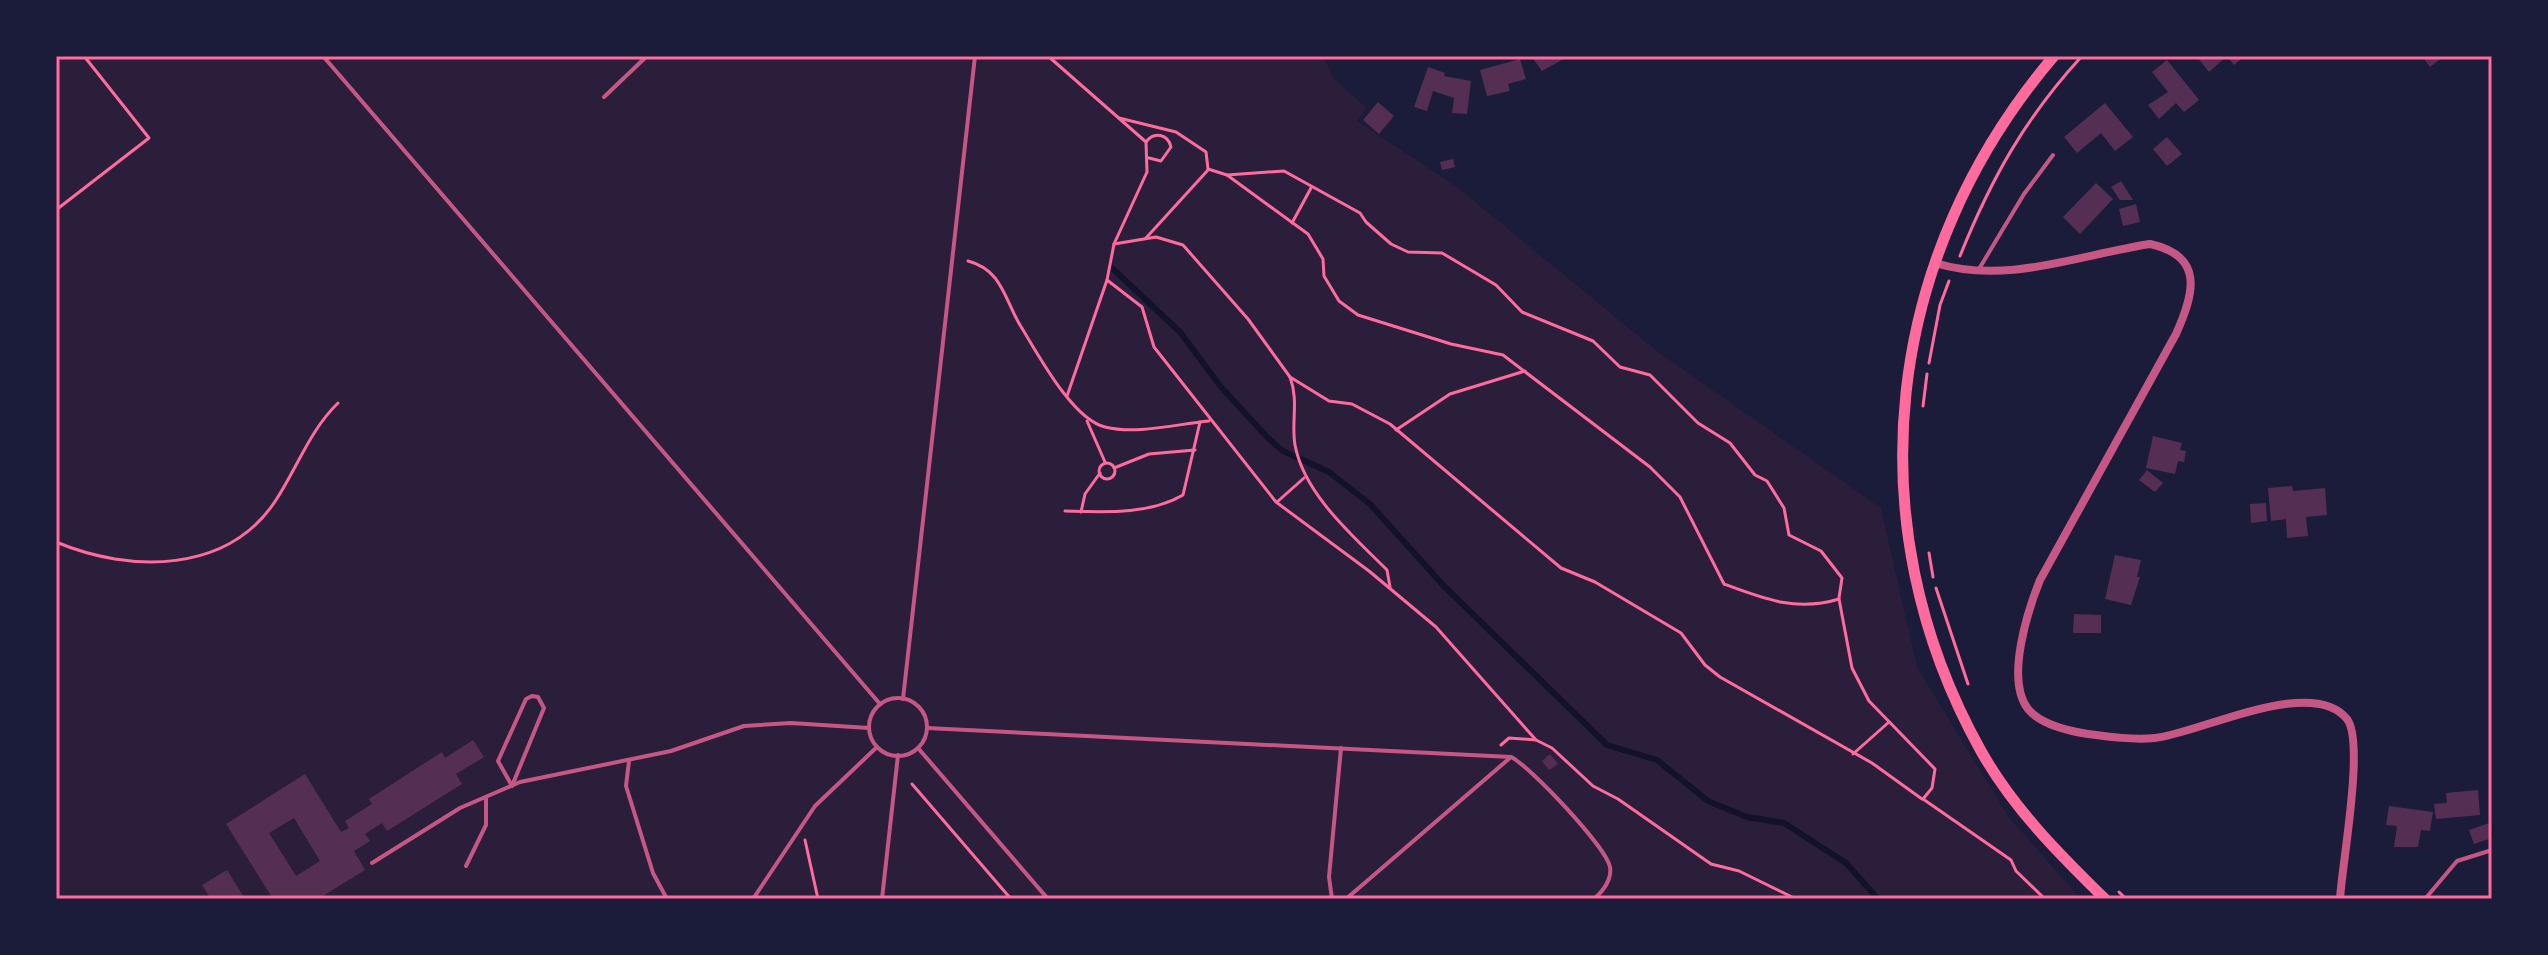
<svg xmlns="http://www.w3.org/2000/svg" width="2548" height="955" font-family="'Sofia Sans Condensed',sans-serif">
  <rect width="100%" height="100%" fill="#1b1b3a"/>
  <path fill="#2a1e3b" d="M 56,56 L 1323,56 L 1334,79 L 1367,108 L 1357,121 L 1457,187 L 1658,352 L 1881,508 L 1917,667 L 2008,816 L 2081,899 L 56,899 Z"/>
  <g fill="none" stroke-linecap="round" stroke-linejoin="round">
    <path stroke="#12122b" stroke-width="6" d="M 1112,268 L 1180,332 L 1221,387 L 1268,438 L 1283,451 L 1329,472 L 1370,504 L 1443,585 L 1607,745 L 1657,760 L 1708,801 L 1747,817 L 1784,823 L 1846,863 L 1878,899"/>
  </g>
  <g fill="#542f53" fill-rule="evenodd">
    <path d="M 1531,56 L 1569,56 L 1542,71 Z"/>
    <path d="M 2201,56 L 2245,56 L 2234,65 L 2227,56 L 2209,72 L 2198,58 Z"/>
    <path d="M 2422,56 L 2444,56 L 2430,67 Z"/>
    <path d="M 1520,59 L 1526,79 L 1508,84 L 1510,91 L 1487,96 L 1480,70 Z"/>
    <path d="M 2167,60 L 2199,100 L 2184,112 L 2176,103 L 2159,119 L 2148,105 L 2168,92 L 2152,72 Z"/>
    <path d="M 1428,67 L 1445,73 L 1444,76 L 1471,81 L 1467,114 L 1452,113 L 1454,98 L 1433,91 L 1427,111 L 1414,107 Z"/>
    <path d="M 1378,102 L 1394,116 L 1379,134 L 1363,120 Z"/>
    <path d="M 2105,103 L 2133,137 L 2115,151 L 2101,133 L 2077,153 L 2064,137 Z"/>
    <path d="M 2167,137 L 2182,154 L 2167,166 L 2153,149 Z"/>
    <path d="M 1453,159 L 1455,167 L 1442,170 L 1440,162 Z"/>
    <path d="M 2121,181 L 2133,200 L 2120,200 L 2111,187 Z"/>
    <path d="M 2096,183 L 2113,199 L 2080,234 L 2063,217 Z"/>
    <path d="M 2136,204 L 2140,222 L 2123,226 L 2119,209 Z"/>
    <path d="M 2153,436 L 2182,443 L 2180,450 L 2186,451 L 2184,462 L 2178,461 L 2175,474 L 2146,468 Z"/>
    <path d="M 2147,470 L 2163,483 L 2155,492 L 2139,480 Z"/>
    <path d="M 2292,486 L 2293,491 L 2325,488 L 2327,515 L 2306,517 L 2308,536 L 2287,538 L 2286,519 L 2271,521 L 2268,488 Z"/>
    <path d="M 2266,503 L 2267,521 L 2251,523 L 2250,504 Z"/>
    <path d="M 2115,555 L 2141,560 L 2137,577 L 2140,577 L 2131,605 L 2105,599 Z"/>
    <path d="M 2074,614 L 2101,615 L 2101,633 L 2073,633 Z"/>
    <path d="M 473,740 L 484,757 L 456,774 L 462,784 L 387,831 L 382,823 L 365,834 L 370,841 L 354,851 L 365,870 L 318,899 L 273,899 L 226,824 L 305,774 L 341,832 L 349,828 L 345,821 L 372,804 L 369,799 L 442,752 L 445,758 ZM 294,818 L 320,861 L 296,876 L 269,833 Z"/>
    <path d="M 1550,754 L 1558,764 L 1549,770 L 1542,761 Z"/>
    <path d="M 2478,790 L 2480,815 L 2436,819 L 2434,804 L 2447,803 L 2446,793 Z"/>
    <path d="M 2389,806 L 2433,812 L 2430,831 L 2421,830 L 2418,847 L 2394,847 L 2397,826 L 2386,825 Z"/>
    <path d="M 2492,822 L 2492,838 L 2474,844 L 2469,830 Z"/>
    <path d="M 227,870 L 245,899 L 211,899 L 202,885 Z"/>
  </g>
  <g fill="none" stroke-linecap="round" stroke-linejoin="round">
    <g stroke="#ff6b9d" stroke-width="3">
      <path d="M 1048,56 L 1146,142 L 1147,172 L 1114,244 L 1107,280 L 1142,307 L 1154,347 L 1276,502 L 1369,571 L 1436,627 L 1536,740 L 1552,748 L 1593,786 L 1618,799 L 1711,864 L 1739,871 L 1796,899"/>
      <path d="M 1051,58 L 1062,56"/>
      <path d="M 1119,118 L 1176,132 L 1206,152 L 1208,169 L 1227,175 L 1308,234 L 1323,259 L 1324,276 L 1339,301 L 1358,315 L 1451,344 L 1503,355 L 1650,467 L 1680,497 L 1724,584 C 1764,599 1797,612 1839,599 L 1852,668 L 1869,701 L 1935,769 L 1932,788 L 1923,799 L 2011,860 L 2016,871 L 2045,899"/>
      <path d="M 1146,142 C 1154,131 1168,134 1171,147 L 1161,161 L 1149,158"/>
      <path d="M 1227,175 L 1284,171 L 1360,213 L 1366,222 L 1391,244 L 1408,252 L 1442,253 L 1496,285 L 1522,312 L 1593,341 L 1620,367 L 1650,375 L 1698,423 L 1730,443 L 1755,475 L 1767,481 L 1784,508 L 1789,535 L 1821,551 L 1842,578 L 1839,598"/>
      <path d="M 56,210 L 149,138 L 84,56"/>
      <path d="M 1292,223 L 1311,188"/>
      <path d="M 1146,238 L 1208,170"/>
      <path d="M 1114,244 L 1156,237 L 1183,245 L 1248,319 L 1290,377 L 1329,401 L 1352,404 L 1390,424 L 1561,568 L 1595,582 L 1681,633 L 1705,665 L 1720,677 L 1872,763 L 1922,799"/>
      <path d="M 1960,256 C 1991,179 2025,118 2082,56"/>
      <path d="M 968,261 C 1002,270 1004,298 1020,325 C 1038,354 1072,419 1105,427 C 1137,435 1176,424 1209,421"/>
      <path d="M 1929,363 L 1940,305 L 1949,281"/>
      <path d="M 1290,377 C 1299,401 1291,422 1295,445 C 1304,494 1353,536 1387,570 L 1390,587"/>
      <path d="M 1067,396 L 1107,280"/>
      <path d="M 1923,406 L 1927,374"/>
      <path d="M 1087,421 L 1105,462"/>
      <path d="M 1396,430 L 1450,394 L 1525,371"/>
      <circle cx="1107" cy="471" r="8"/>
      <path d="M 1114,468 L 1149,454 L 1195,450"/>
      <path d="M 1277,502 L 1304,478"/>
      <path d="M 1065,511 C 1103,512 1149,515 1183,495 L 1200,422"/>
      <path d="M 1081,512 L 1085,494 L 1100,473"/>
      <path d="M 56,542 C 130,573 228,574 276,500 C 297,468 310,430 338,403"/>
      <path d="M 1929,553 L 1933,577"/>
      <path d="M 1936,588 L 1968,684"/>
      <path d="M 1501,745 L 1509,738 L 1536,740"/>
      <path d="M 1853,754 L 1889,722"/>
      <path d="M 912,784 L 1011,899"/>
      <path d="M 805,840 L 818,899"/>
      <path d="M 2119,892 L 2126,899"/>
    </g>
    <g stroke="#c65784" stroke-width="4">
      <path d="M 323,56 L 880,704"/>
      <path d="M 604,97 L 647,56"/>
      <path d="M 1979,269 L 2024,194 L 2053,155"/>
      <path d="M 532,696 L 538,697 L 544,708 L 512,786 L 498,761 L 526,699 Z"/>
      <circle cx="898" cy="727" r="29"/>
      <path d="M 903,699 L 975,56"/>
      <path d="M 927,728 L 1511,757 C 1530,766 1606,847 1610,867 C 1612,880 1603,891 1594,899"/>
      <path d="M 918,748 L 1048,899"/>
      <path d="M 629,761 L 626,786 L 653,873 L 667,899"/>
      <path d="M 372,863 L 460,808 L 520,782 L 671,751 L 744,726 L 791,723 L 869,728"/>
      <path d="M 466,866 L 486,825 L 486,797"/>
      <path d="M 753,899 L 815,806 L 877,747"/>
      <path d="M 882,899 L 898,755"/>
      <path d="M 1332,899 L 1329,877 L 1341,748"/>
      <path d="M 1346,899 L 1511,757"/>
      <path d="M 2425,899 L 2457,861 L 2492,850"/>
    </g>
    <path stroke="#c65784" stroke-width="8" d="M 1935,263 C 2007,285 2078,255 2150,244 C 2205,256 2194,294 2176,334 L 2040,580 C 2028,610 2005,680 2028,709 C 2041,725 2069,731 2088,734 C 2110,737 2133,740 2155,738 C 2200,733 2312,675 2347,719 C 2365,742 2342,864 2340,899"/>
    <path stroke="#ff6b9d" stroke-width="11" d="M 2054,56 C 1885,254 1853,522 1981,751 C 2013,808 2059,854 2105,899"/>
  </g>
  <rect width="2548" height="955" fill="none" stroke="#1b1b3a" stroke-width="116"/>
  <rect x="58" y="58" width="2432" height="839" fill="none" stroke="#ff6b9d" stroke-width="3"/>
</svg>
